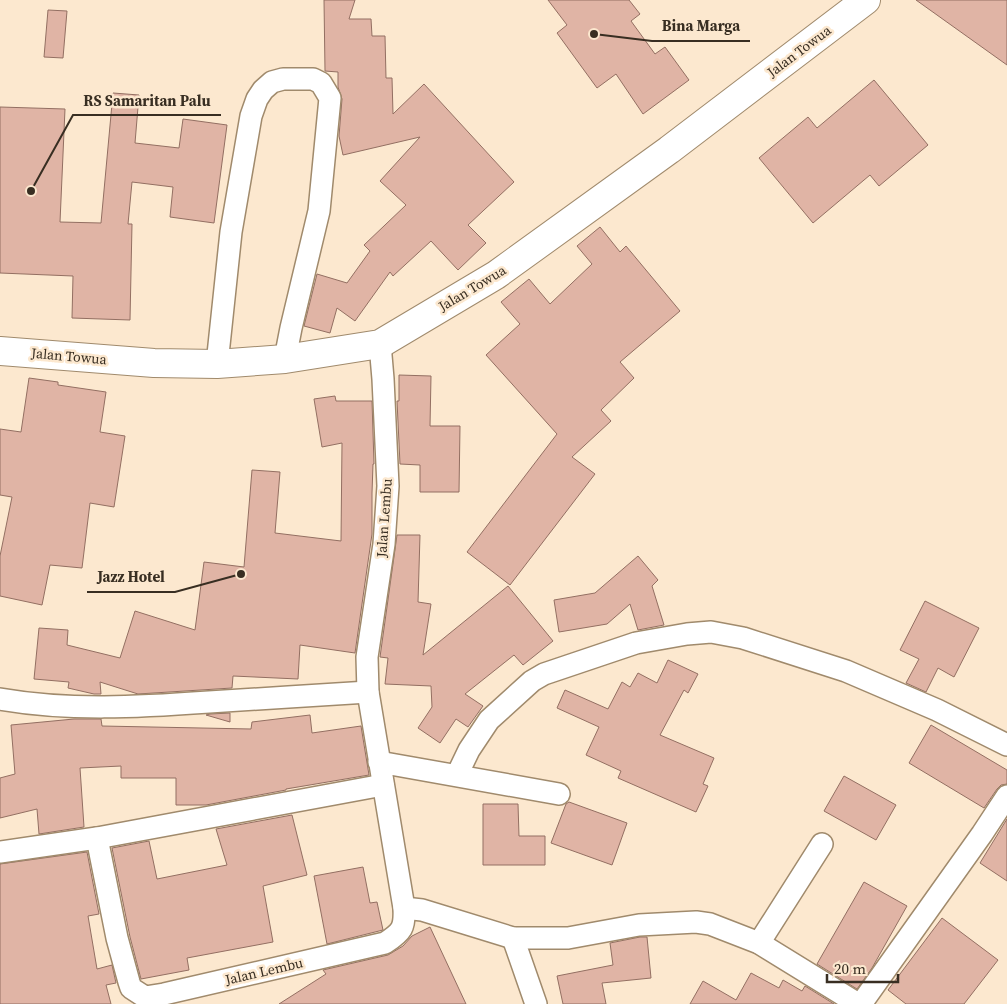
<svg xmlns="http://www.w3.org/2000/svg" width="1007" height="1004" font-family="'Source Serif 4',serif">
  <rect width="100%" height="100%" fill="#fce8cf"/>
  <g fill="#e0b4a5" stroke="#936f62">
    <path d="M 324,0 L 355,0 L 349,19 L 371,19 L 372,36 L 385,36 L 386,78 L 392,78 L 393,114 L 424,84 L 514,182 L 468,225 L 486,243 L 458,270 L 431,241 L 393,276 L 390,272 L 355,321 L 337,308 L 330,333 L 304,326 L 317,274 L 347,283 L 370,251 L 364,245 L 406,205 L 380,181 L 420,137 L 343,155 L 339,136 L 342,99 L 338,87 L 338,72 L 325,71 Z"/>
    <path d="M 548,0 L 629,0 L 640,14 L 631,21 L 655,54 L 665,47 L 689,80 L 643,114 L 616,74 L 597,88 L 557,33 L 567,25 Z"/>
    <path d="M 916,0 L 1007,0 L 1007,65 Z"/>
    <path d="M 48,10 L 67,11 L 63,58 L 44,57 Z"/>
    <path d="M 874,80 L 928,145 L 879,186 L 870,175 L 813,223 L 759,158 L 808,117 L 817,128 Z"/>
    <path d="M 113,93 L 139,95 L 135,143 L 179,148 L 183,119 L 227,125 L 214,223 L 170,217 L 173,187 L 132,182 L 128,224 L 132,224 L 130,320 L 72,318 L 73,276 L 0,273 L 0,107 L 65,109 L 60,222 L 101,223 Z"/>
    <path d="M 600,227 L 620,252 L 626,246 L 680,311 L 620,362 L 634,378 L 601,410 L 611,421 L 572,457 L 595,474 L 510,585 L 467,552 L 557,434 L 486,355 L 520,324 L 501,302 L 529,279 L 550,304 L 592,264 L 577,246 Z"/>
    <path d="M 399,375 L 431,376 L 430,426 L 460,426 L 459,492 L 420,492 L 420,465 L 400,464 L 397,401 L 399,401 Z"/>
    <path d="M 29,378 L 58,382 L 58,385 L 106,392 L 100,432 L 125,436 L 114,507 L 90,503 L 82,568 L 50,565 L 42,605 L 0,596 L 0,556 L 12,497 L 0,495 L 0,429 L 21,432 Z"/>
    <path d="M 335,396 L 336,401 L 372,401 L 374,464 L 373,464 L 372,493 L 372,534 L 355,653 L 300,645 L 298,679 L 233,676 L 232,688 L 138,694 L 100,682 L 101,694 L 94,694 L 68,688 L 69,682 L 34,679 L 39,628 L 68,630 L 67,645 L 120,658 L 135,611 L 195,630 L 204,562 L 244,567 L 252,470 L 280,472 L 275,533 L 341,541 L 342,443 L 322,447 L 314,399 Z"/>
    <path d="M 397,535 L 420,535 L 418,602 L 431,604 L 423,655 L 508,586 L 553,641 L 523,665 L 514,655 L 465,694 L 483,706 L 468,727 L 456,719 L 440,743 L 418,728 L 432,707 L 431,686 L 385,684 L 388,658 L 380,657 Z"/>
    <path d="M 638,556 L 658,580 L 652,586 L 664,625 L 638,630 L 630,604 L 607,624 L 559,632 L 554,600 L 595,593 Z"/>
    <path d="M 925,601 L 979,628 L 954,677 L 938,668 L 926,692 L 906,683 L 919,659 L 900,650 Z"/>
    <path d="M 668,660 L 698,674 L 688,693 L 684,690 L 660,735 L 714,758 L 703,784 L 708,786 L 696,812 L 618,778 L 621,771 L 586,755 L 599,727 L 557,708 L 565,690 L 608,709 L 622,682 L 630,687 L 638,673 L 657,683 Z"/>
    <path d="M 230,713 L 230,722 L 206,715 L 210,714 Z"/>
    <path d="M 310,715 L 312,733 L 361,726 L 369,775 L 286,789 L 286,790 L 206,805 L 176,805 L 176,778 L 121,778 L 121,766 L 80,768 L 84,827 L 39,834 L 37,809 L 0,818 L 0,778 L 15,774 L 11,725 L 74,719 L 101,719 L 102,726 L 251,729 L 252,722 Z"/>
    <path d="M 931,725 L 1007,770 L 1007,784 L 1001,785 L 997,789 L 984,808 L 909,763 Z"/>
    <path d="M 844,776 L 896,805 L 876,840 L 824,811 Z"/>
    <path d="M 569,802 L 627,823 L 612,865 L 551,843 L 566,804 Z"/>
    <path d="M 483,804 L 518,804 L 519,836 L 545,836 L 545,865 L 483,865 Z"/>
    <path d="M 292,815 L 307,875 L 263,886 L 273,942 L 187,958 L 189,970 L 141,979 L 130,937 L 112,848 L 149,841 L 157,879 L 227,865 L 216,829 Z"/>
    <path d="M 1007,819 L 1007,881 L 980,863 Z"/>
    <path d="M 87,852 L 99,914 L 88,916 L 97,969 L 112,965 L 116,983 L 106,985 L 111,1004 L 0,1004 L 0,864 Z"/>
    <path d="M 363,867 L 370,903 L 377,902 L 383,930 L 327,944 L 314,876 Z"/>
    <path d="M 864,882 L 907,906 L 872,968 L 857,989 L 817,964 Z"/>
    <path d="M 942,918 L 998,960 L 964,1004 L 906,1004 L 888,990 Z"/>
    <path d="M 430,927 L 466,1004 L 279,1004 L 326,974 L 323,970 L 388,955 L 403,946 L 412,936 Z"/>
    <path d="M 640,937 L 647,937 L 651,978 L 602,983 L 606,1004 L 563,1004 L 557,976 L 613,965 L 610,943 Z"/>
    <path d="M 751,973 L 779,988 L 783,980 L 802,991 L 805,986 L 834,1004 L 690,1004 L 703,981 L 736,1000 Z"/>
  </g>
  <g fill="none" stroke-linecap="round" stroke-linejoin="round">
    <defs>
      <g id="street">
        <path d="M 217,364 L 231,232 L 251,116 L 257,99 L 263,90 L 272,82 L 283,79 L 313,79 L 321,83 L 330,98 L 319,211 L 291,328 L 285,359"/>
        <path d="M 0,699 C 69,711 139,707 209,702 C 262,699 315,695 368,692"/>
        <path d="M 379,762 L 559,794"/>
        <path d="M 457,775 L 469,750 L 489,720 L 532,681 L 544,674 L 636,643 L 687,634 L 711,632 L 743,638 L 846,671 L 937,710 L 1007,745"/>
        <path d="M 97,838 L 117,938 L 129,982 L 131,988 L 145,997 L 164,994 L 385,943 C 402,932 405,928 404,908 L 368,692 L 367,657 L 384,544 L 388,486 L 383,379 L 380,344"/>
        <path d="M 0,852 L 97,838 L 383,785"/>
        <path d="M 404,908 L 422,910 L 513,938 L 568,938 L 639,925 L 696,922 L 710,924 L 759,943 L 858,1004"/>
        <path d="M 513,938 L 536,1004"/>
        <path d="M 759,943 L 822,844"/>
        <path d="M 861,1004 L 982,834 L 1007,796"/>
      </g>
      <path id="primary" d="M 0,351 L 154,363 L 217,364 L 285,359 L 380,344 L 496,275 L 669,150 L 866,0"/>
    </defs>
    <use href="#street" stroke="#a08a6c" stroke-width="24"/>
    <use href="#primary" stroke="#a08a6c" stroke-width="30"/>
    <use href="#street" stroke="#fff" stroke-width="21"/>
    <use href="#primary" stroke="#fff" stroke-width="28"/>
  </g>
  <g text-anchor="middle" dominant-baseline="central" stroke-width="5" stroke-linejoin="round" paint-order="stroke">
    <g font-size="14" fill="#382e22" stroke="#fce8cf">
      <text transform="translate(799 51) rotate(-37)">Jalan Towua</text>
      <text transform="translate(472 288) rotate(-31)">Jalan Towua</text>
      <text transform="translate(69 356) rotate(5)">Jalan Towua</text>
      <text transform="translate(384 518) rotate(-86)">Jalan Lembu</text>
      <text transform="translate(264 971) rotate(-13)">Jalan Lembu</text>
    </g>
  </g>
  <path fill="none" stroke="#382e22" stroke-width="2" d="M594 34L652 41H750M31 191L73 115H221M241 574L175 592H87"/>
  <g fill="#382e22" stroke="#fce8cf" stroke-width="2">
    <circle cx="594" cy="34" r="5"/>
    <circle cx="31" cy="191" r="5"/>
    <circle cx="241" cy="574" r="5"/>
  </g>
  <g font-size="15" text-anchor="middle" font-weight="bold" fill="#382e22" stroke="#fce8cf" stroke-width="5" stroke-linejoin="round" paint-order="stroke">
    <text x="701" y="31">Bina Marga</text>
    <text x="147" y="106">RS Samaritan Palu</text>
    <text x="131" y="582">Jazz Hotel</text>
  </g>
  <path d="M827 974v8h71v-8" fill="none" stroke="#382e22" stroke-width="2.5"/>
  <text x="834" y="974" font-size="15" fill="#382e22" stroke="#fce8cf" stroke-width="4" paint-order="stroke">20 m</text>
</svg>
